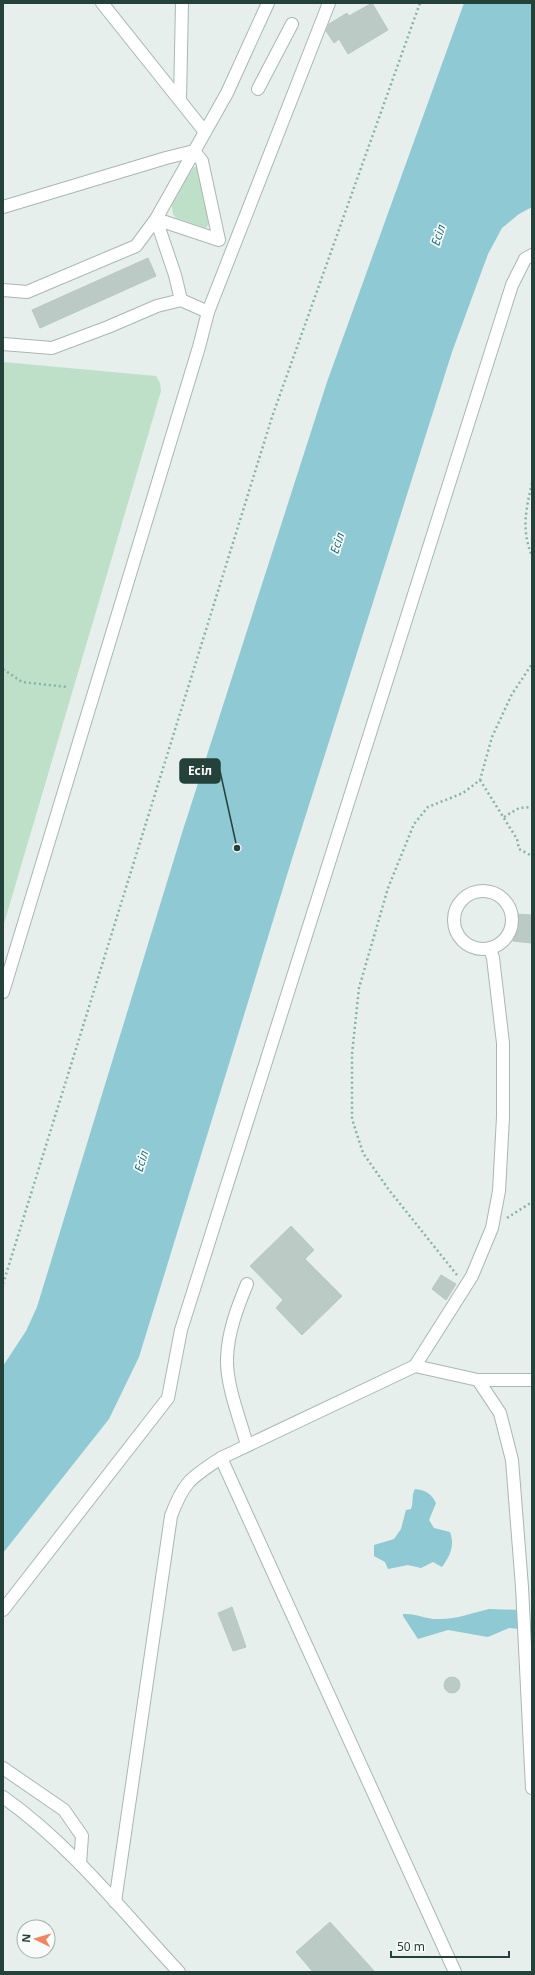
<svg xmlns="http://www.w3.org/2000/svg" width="535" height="1975" font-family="'Noto Sans',sans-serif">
  <rect width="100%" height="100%" fill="#e6efeb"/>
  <g fill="#bfe0c8">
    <path d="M 194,167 L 197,167 L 198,171 L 209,223 L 206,228 L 176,218 L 173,214 L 171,201 Z"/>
    <path d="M 3,362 L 156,376 L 160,383 L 161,391 L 3,927 Z"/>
  </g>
  <g fill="#8ec9d4">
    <path d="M 464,3 L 532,3 L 532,207 L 519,214 L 502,228 L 488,254 L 452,352 L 291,862 L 139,1357 L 109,1419 L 3,1553 L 3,1366 L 26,1331 L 37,1307 L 182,833 L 327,382 Z"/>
    <path d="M 415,1489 C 425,1490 431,1493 436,1503 L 429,1520 L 434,1528 L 450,1532 C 455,1546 450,1556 442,1567 L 433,1562 L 421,1568 L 408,1565 L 388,1569 L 385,1562 L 374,1556 L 374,1545 L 394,1539 L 401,1529 L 406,1510 L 411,1509 C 414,1501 411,1496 415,1489 Z"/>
    <path d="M 489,1609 L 521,1610 L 521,1629 L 509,1628 L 488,1637 L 448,1630 L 418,1639 L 403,1616 L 403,1614 C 415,1613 425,1619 437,1619 C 454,1620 472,1613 489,1609 Z"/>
  </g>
  <g fill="#bbcac4" stroke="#b8c9c2">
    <path d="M 372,3 L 388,30 L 348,54 L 339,39 L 334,43 L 326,31 L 329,24 L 347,13 L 349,16 Z"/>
    <path d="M 148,258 L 156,276 L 40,328 L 32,310 Z"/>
    <path d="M 515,914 L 532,915 L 532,943 L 513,941 Z"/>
    <path d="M 291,1226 L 314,1250 L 305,1259 L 342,1296 L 302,1335 L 276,1308 L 283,1300 L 250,1266 Z"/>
    <path d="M 441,1275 L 456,1284 L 446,1300 L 432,1289 Z"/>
    <path d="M 232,1607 L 246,1647 L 233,1651 L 218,1613 Z"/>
    <circle cx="452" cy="1685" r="8"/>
    <path d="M 330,1922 L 375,1972 L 313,1972 L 296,1952 Z"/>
  </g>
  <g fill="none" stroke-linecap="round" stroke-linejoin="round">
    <defs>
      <g id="minor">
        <path d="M 102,3 L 205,132"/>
        <path d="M 258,89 L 292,24"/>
        <path d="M 180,100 L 182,3"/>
        <path d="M 3,207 L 166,158 L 194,151 L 202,161 L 219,240 L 156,219 L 175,275 L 181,300"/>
        <path d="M 3,290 L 27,292 L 136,246 L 156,219 L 227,93 L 268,3"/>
        <path d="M 208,312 L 329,3"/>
        <path d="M 3,344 L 52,348 L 108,327 L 157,306 L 181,300 L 208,312 L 199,347 L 3,992"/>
        <circle cx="483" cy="920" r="29"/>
        <path d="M 415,1366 L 472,1276 L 492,1228 L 499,1191 L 503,1117 L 503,1043 L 493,958 L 490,949"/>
        <path d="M 478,1380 L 500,1413 L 512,1460 L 522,1587 L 532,1788"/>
        <path d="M 247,1445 C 240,1419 226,1385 227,1358 C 228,1332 237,1308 247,1284"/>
        <path d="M 221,1458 L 455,1972"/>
        <path d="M 3,1610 L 168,1398 L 181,1330 L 512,285 L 525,259 L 532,255"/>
        <path d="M 3,1768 L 64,1810 L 82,1836 L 80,1864"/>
        <path d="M 3,1797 C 71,1845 123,1912 179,1972"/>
        <path d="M 115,1902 L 171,1516 C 184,1481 191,1478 221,1458 L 415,1366 L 478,1380 L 532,1380"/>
      </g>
    </defs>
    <use href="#minor" stroke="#a8b8b2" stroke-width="14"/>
    <g stroke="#86b3a5" stroke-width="2.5" stroke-dasharray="2 3" stroke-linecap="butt">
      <path d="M 532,483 C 526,510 521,529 532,556"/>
      <path d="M 3,669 L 22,682 L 67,687"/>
      <path d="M 480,780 L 517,839 L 519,849 L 532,856"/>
      <path d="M 504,817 L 519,808 L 532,807"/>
      <path d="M 507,1218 L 532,1202"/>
      <path d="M 457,1275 L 389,1190 L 363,1153 L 352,1119 L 352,1054 L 359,988 L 388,888 L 414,824 L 428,807 L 463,793 L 480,780 L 492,737 L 512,694 L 532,664"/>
      <path d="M 3,1284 L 272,417 L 420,3"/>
    </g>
    <use href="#minor" stroke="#fff" stroke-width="12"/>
  </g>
  <g text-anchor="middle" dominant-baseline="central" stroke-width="3.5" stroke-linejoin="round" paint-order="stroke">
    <g font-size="12" font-style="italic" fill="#1c6f80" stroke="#f7fbf9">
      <text transform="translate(438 235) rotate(-72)">Есіл</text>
      <text transform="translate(337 543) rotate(-72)">Есіл</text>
      <text transform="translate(141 1161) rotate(-73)">Есіл</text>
    </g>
  </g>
  <path fill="none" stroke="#24423a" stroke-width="1.5" d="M237 848L220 771"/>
  <circle fill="#24423a" stroke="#f7fbf9" stroke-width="1.5" cx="237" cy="848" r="4"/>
  <rect fill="#24423a" stroke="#24423a" stroke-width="1.5" x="180" y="759" width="40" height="24" rx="4"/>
  <g font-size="12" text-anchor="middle" font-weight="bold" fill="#fff">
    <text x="200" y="775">Есіл</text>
  </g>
  <rect width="535" height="1975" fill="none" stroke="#24423a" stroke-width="8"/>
  <g transform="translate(36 1939) rotate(275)"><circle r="19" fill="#f7fbf9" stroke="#a3b1ad"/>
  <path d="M0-3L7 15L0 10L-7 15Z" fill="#f4845f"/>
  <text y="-6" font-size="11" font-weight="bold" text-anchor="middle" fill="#24423a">N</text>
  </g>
  <path d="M391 1951v6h118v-6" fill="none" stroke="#24423a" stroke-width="2"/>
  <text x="397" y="1951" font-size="12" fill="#24423a" stroke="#f7fbf9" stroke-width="3" paint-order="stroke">50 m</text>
</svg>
